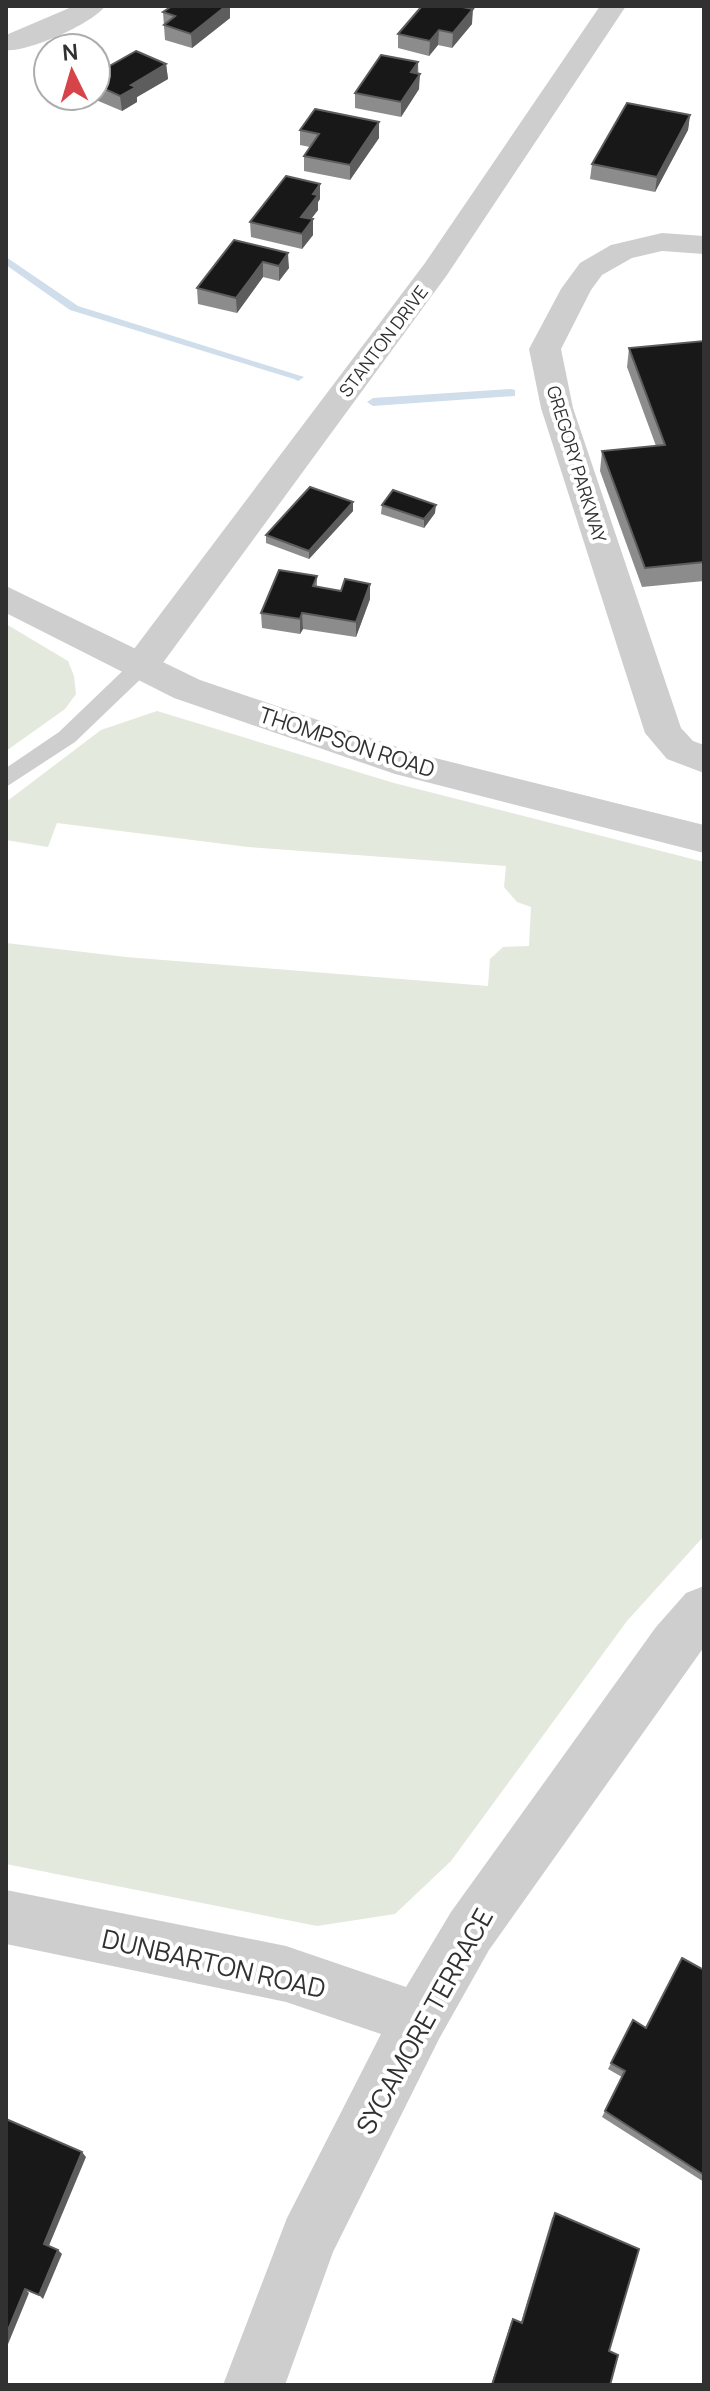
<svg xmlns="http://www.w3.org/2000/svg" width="710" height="2391" font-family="Manrope,sans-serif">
  <rect width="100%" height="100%" fill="#fff"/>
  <g fill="#e3e9dd">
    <path d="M 6,624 L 68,661 L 74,676 L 76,694 L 65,709 L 6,751 Z"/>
    <path d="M 157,711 L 394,783 L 704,862 L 704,1536 L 627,1621 L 451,1861 L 395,1914 L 317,1926 L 6,1864 L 6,943 L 126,957 L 488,986 L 490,959 L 503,947 L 529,946 L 531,907 L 517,902 L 504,887 L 506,866 L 248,847 L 57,823 L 48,847 L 6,840 L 6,802 L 101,730 Z"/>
  </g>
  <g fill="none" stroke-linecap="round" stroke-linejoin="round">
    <g fill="#cfdeea" fill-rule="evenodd">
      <path d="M 6,257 L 78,306 L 304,377 L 298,381 L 294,379 L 70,310 L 6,265 Z"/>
      <path d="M 511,389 L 515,390 L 515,396 L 373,406 L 367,402 L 373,398 Z"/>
    </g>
    <path fill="#cecece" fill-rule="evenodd" d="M 141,659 L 149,661 L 152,666 L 149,671 L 75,742 L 6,787 L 6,768 L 59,732 L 133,661 Z"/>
    <g fill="#cecece" fill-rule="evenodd">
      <path d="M 74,6 L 105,6 C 94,23 26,53 6,50 L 6,35 Z"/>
      <path d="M 600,6 L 626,6 L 447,275 L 154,675 L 141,678 L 128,675 L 123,666 L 128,657 L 425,263 Z"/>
      <path d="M 662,233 L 704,236 L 704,254 L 662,251 L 632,258 L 602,275 L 591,290 L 561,349 L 573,408 L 681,728 L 693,741 L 704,745 L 704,773 L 667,759 L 645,733 L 541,408 L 529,349 L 561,289 L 580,263 L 611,245 Z"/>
      <path d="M 704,1586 L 704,1647 L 489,1950 L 439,2039 L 333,2252 L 285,2385 L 223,2385 L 287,2218 L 381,2034 L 286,2002 L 6,1944 L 6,1890 L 286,1946 L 406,1987 L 451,1912 L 656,1627 L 686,1593 Z"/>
    </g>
    <path fill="#cecece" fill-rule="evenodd" d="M 6,586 L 200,680 L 415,753 L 704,825 L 704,853 L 395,774 L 174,698 L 6,613 Z"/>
  </g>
  <g fill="#8c8c8c">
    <path d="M 163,12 L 230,18 L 192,48 L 165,40 Z"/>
    <path d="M 472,24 L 452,48 L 438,45 L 429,56 L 398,48 L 398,34 Z"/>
    <path d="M 418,62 L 419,89 L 401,117 L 355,108 L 355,93 Z"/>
    <path d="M 166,64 L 168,79 L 137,97 L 137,102 L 122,111 L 96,100 L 96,84 L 100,82 L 99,72 Z"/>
    <path d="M 690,115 L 688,130 L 655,192 L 590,179 L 592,164 Z"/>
    <path d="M 300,130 L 379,138 L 350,180 L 304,171 L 304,156 L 310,147 L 300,145 Z"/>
    <path d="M 320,199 L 318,202 L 318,210 L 311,219 L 313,219 L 313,235 L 302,249 L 251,237 L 250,222 Z"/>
    <path d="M 234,240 L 289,268 L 279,281 L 263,277 L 237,313 L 198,304 L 197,288 Z"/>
    <path d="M 704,341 L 704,581 L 642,587 L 600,471 L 602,451 L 656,446 L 627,367 L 629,348 Z"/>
    <path d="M 382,505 L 435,513 L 424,528 L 381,514 Z"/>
    <path d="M 353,511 L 309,559 L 266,543 L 266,535 Z"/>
    <path d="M 317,576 L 317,587 L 341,591 L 370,584 L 370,599 L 356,637 L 303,629 L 300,634 L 262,628 L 261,613 Z"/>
    <path d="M 704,1970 L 704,2182 L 602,2117 L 622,2077 L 608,2069 L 633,2020 L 646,2028 Z"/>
    <path d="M 555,2213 L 609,2351 L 610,2385 L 491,2385 L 511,2322 L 513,2319 L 521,2322 L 552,2218 Z"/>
  </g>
  <g fill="#5d5d5d">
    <path d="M 226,6 L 230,6 L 230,18 L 192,48 L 191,34 Z"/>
    <path d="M 473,9 L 472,24 L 452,48 L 453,33 Z"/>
    <path d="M 439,30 L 438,45 L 429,56 L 430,41 Z"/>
    <path d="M 418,62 L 417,77 L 411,72 Z"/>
    <path d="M 166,64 L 168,79 L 137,97 L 137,102 L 122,111 L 120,96 L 131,85 Z"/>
    <path d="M 420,74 L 419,89 L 401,117 L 401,102 Z"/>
    <path d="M 690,115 L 688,130 L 655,192 L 657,177 Z"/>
    <path d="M 379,122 L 379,138 L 350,180 L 350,165 Z"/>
    <path d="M 320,184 L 320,199 L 318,202 L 318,210 L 301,232 L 301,217 L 313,194 Z"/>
    <path d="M 313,219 L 313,235 L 302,249 L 302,234 Z"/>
    <path d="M 288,253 L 289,268 L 279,281 L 279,266 Z"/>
    <path d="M 263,262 L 263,277 L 237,313 L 236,298 Z"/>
    <path d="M 353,502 L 353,511 L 309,559 L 309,551 Z"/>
    <path d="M 436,505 L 435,513 L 424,528 L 424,519 Z"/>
    <path d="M 370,584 L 370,599 L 356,637 L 356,622 Z"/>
    <path d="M 302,613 L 303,629 L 300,634 L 300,619 Z"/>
    <path d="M 82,2152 L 86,2157 L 48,2248 L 44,2244 Z"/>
    <path d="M 58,2250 L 62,2254 L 43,2299 L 39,2295 Z"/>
    <path d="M 25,2289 L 29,2293 L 6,2349 L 6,2335 Z"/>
  </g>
  <g fill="#181818" stroke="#5d5d5d" stroke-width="2">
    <path d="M 172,6 L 226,6 L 191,34 L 164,25 L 175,16 L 163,12 Z"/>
    <path d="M 422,6 L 457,6 L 473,9 L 453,33 L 439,30 L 430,41 L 398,34 Z"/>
    <path d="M 136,51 L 166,64 L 131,85 L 136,87 L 120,96 L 96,85 L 109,77 L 99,72 Z"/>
    <path d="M 381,55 L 418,62 L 411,72 L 420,74 L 401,102 L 355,93 Z"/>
    <path d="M 627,103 L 690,115 L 657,177 L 592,164 Z"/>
    <path d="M 315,109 L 379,122 L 350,165 L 304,156 L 319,134 L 300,130 Z"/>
    <path d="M 286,176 L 320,184 L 313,194 L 318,195 L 301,217 L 313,219 L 302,234 L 250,222 Z"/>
    <path d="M 234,240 L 288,253 L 279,266 L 263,262 L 236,298 L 197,288 Z"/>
    <path d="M 704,341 L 704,562 L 645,568 L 602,451 L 665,445 L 629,348 Z"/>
    <path d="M 310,487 L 353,502 L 309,551 L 266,535 Z"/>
    <path d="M 393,490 L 436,505 L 424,519 L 382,505 Z"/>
    <path d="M 279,570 L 317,576 L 313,586 L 341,591 L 345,579 L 370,584 L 356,622 L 302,613 L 300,619 L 261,613 Z"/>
    <path d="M 682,1958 L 704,1970 L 704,2175 L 605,2111 L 625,2071 L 611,2063 L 633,2020 L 646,2028 Z"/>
    <path d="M 6,2119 L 82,2152 L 44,2244 L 58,2250 L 39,2295 L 25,2289 L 6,2335 Z"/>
    <path d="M 555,2213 L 639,2249 L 609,2351 L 618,2355 L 610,2385 L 492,2385 L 513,2319 L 522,2323 Z"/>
  </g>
  <g text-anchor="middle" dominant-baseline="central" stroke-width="8" stroke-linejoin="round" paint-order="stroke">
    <g font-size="18" fill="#313131" stroke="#fff">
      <text transform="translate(383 341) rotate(-53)">STANTON DRIVE</text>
      <text transform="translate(577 464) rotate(73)">GREGORY PARKWAY</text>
    </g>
    <g font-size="22" fill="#313131" stroke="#fff">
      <text transform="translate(347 742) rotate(18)">THOMPSON ROAD</text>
    </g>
    <g font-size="26" fill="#313131" stroke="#fff">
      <text transform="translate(214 1963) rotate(13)">DUNBARTON ROAD</text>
      <text transform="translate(424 2021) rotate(-61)">SYCAMORE TERRACE</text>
    </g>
  </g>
  <rect width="710" height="2391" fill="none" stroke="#313131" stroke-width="16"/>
  <g transform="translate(72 72) rotate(355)"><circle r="38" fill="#ffffff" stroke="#adadad" stroke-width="2"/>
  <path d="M0-6L14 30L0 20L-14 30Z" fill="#d6444a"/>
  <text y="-12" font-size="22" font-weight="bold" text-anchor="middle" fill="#313131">N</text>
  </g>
</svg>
